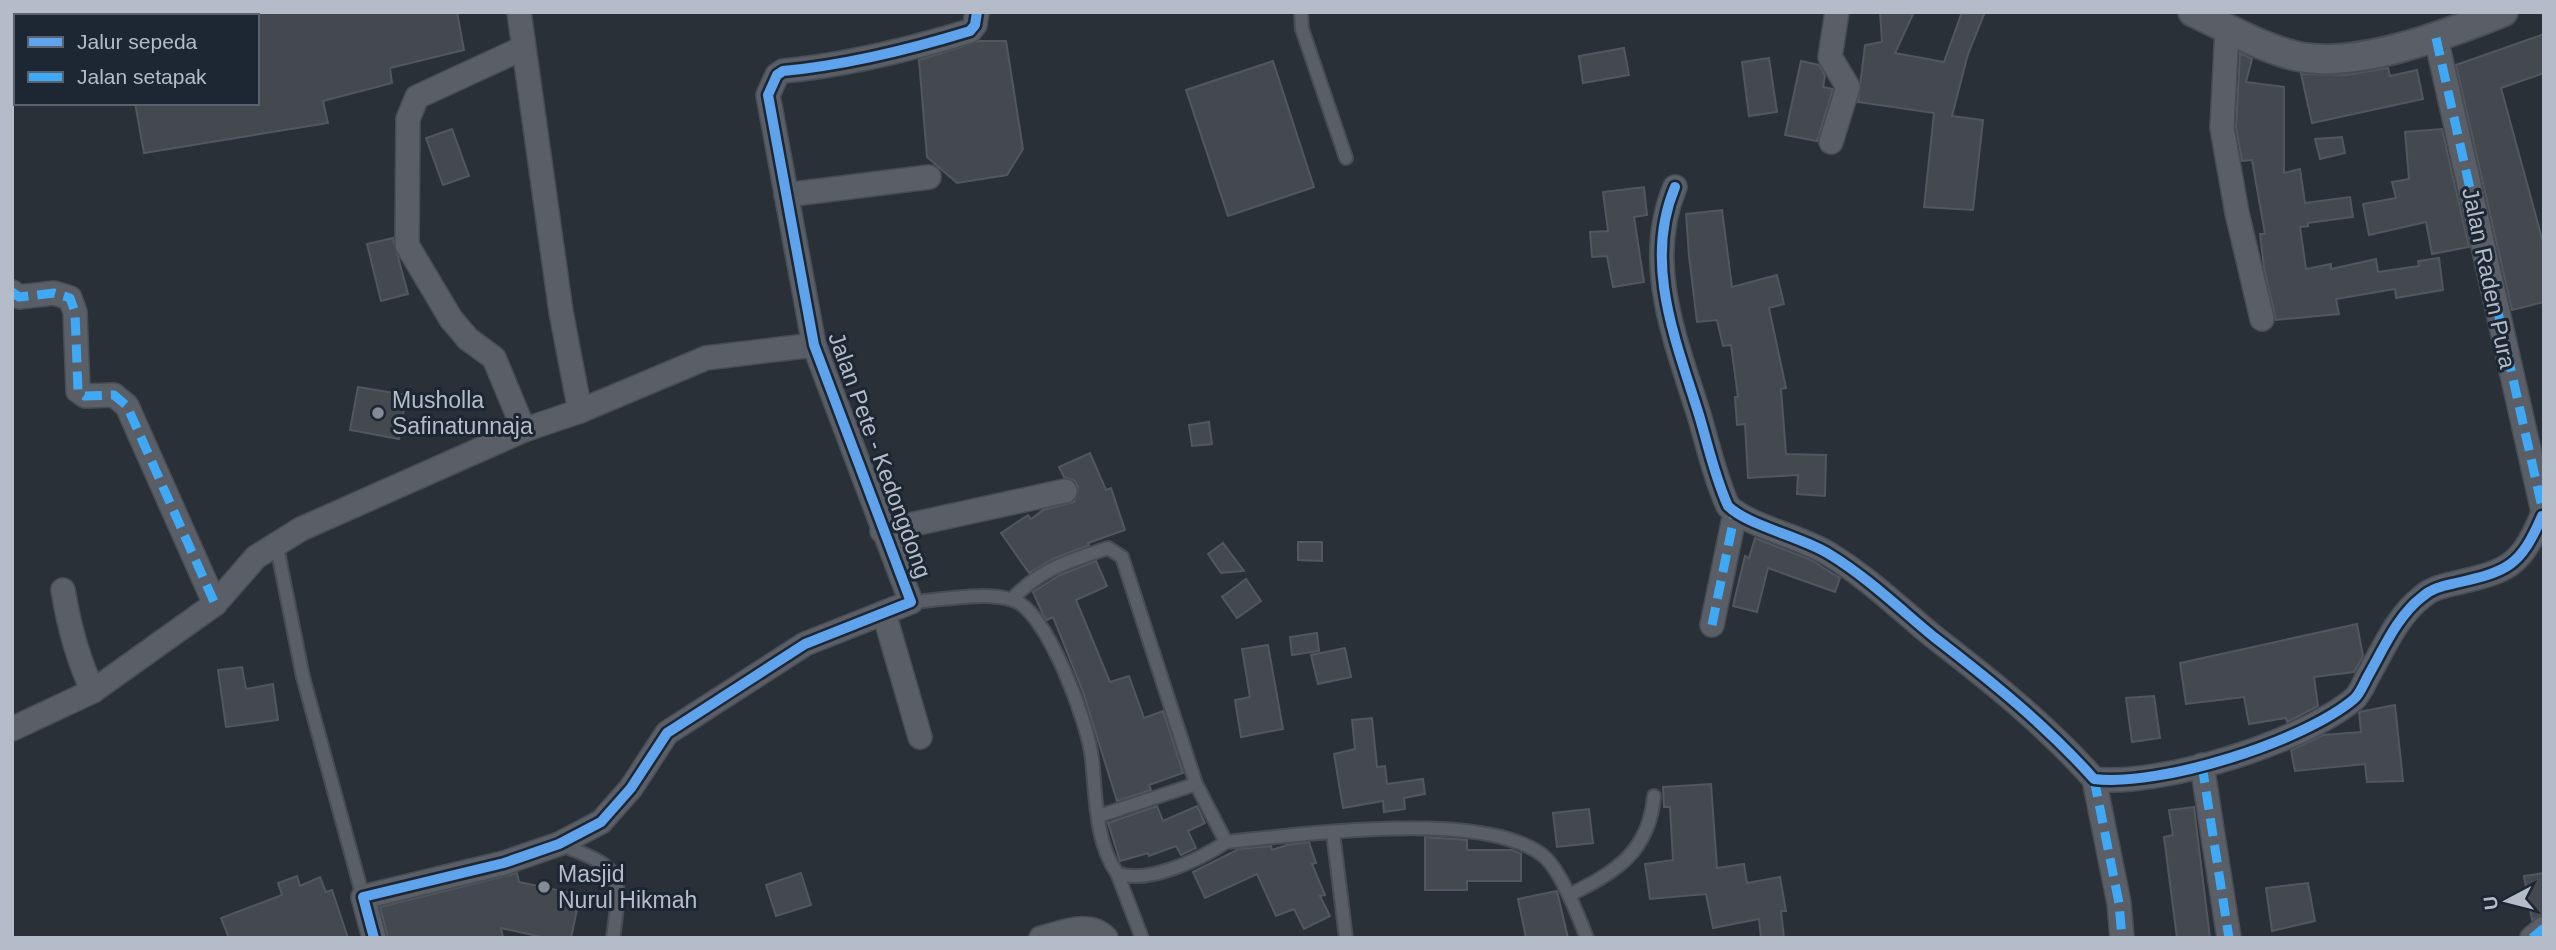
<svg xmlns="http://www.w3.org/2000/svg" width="2556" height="950" font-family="Helvetica,sans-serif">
  <rect width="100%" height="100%" fill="#2a3038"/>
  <g fill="#444950" stroke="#52575f" stroke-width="2">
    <path d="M 257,12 L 457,12 L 464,50 L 390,68 L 392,83 L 323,101 L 328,123 L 144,153 L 135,103 L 257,103 Z"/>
    <path d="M 1880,12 L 1914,12 L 1895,53 L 1944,62 L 1962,12 L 1985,12 L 1968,54 L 1952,116 L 1983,120 L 1973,210 L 1924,207 L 1934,113 L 1858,102 L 1865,45 L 1882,42 Z"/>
    <path d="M 2544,34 L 2544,73 L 2501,88 L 2544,246 L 2544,302 L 2512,310 L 2456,65 Z"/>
    <path d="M 979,41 L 1006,41 L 1023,149 L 1007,175 L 957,183 L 927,157 L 919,60 Z"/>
    <path d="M 1624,48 L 1629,75 L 1583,83 L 1579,56 Z"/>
    <path d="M 2240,53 L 2252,59 L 2246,82 L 2284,87 L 2284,173 L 2300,169 L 2305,203 L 2350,197 L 2353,217 L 2308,223 L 2308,226 L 2300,227 L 2306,269 L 2331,264 L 2331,269 L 2376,259 L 2378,272 L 2419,266 L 2418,261 L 2439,258 L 2443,290 L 2396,298 L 2395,289 L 2336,299 L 2339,314 L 2276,320 L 2264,268 L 2260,234 L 2265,234 L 2252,160 L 2242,161 L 2236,127 Z"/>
    <path d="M 1769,58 L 1777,112 L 1749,116 L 1742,62 Z"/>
    <path d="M 1273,61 L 1314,187 L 1228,216 L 1186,90 Z"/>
    <path d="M 1801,61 L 1819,65 L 1825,76 L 1823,87 L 1833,89 L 1817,141 L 1785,135 Z"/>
    <path d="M 2388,68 L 2390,76 L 2417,70 L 2423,99 L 2312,123 L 2301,74 L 2346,75 Z"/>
    <path d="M 452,129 L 469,176 L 443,185 L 426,138 Z"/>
    <path d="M 2442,129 L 2469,247 L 2432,254 L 2426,222 L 2369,235 L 2363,204 L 2396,198 L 2392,182 L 2409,179 L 2405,132 Z"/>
    <path d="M 2342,137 L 2345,153 L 2320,159 L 2315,139 Z"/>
    <path d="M 1644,187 L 1647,215 L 1634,217 L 1644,282 L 1613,287 L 1607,256 L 1592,257 L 1590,232 L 1608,231 L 1603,192 Z"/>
    <path d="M 1722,210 L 1732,287 L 1777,275 L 1784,304 L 1769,308 L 1786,388 L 1781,389 L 1786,454 L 1826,455 L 1825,496 L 1797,494 L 1798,475 L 1748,478 L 1745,424 L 1737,425 L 1735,397 L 1738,397 L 1731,345 L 1723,346 L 1717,320 L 1697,322 L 1689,256 L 1686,214 Z"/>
    <path d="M 393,238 L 408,294 L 381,301 L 367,244 Z"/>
    <path d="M 358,387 L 406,395 L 399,439 L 350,430 Z"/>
    <path d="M 1209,422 L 1212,444 L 1192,446 L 1189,425 Z"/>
    <path d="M 1090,453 L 1106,490 L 1111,488 L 1125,530 L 1088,543 L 1089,545 L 1053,559 L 1029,573 L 1001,533 L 1028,515 L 1031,519 L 1043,510 L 1074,502 L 1078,487 L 1075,481 L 1064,477 L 1059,467 Z"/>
    <path d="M 1755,538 L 1811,560 L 1835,575 L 1840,578 L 1835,592 L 1768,568 L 1757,612 L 1733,606 L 1745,556 L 1749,558 Z"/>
    <path d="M 1298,542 L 1322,542 L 1322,561 L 1298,560 Z"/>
    <path d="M 1223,543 L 1244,571 L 1221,573 L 1208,554 Z"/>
    <path d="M 1096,561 L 1107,586 L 1076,600 L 1110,682 L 1129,676 L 1144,718 L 1163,711 L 1183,773 L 1149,785 L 1151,790 L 1117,801 L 1083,692 L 1053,617 L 1047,620 L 1044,617 L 1033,592 L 1060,575 Z"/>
    <path d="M 1246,579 L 1261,601 L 1237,618 L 1222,597 Z"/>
    <path d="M 2357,624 L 2363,656 L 2354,672 L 2314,677 L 2318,706 L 2295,718 L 2287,722 L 2286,718 L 2249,724 L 2244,697 L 2186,704 L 2180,663 Z"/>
    <path d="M 1317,633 L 1319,651 L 1292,655 L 1290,637 Z"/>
    <path d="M 1268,645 L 1283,729 L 1241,737 L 1235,700 L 1250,697 L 1242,649 Z"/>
    <path d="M 1345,648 L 1351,677 L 1318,684 L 1311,655 Z"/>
    <path d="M 242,667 L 246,689 L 273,684 L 278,720 L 226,727 L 218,670 Z"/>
    <path d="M 2154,696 L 2160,738 L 2132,742 L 2126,698 Z"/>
    <path d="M 2395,705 L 2403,781 L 2367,782 L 2365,764 L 2295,771 L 2291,750 L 2323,735 L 2361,732 L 2359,712 Z"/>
    <path d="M 1372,718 L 1377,767 L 1385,766 L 1387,784 L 1423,779 L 1425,794 L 1404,798 L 1405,809 L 1384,812 L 1383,801 L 1343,808 L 1334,754 L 1355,749 L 1352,720 Z"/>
    <path d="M 1711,784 L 1717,868 L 1744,864 L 1747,883 L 1780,877 L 1786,911 L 1781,911 L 1784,938 L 1761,938 L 1759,919 L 1713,928 L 1706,894 L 1650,899 L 1645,864 L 1673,860 L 1670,807 L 1664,807 L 1663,787 Z"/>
    <path d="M 1157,806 L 1163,821 L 1197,806 L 1205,823 L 1188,831 L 1196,848 L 1181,855 L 1176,846 L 1149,856 L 1148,853 L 1120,861 L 1108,823 Z"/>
    <path d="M 2194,807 L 2210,938 L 2177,938 L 2164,837 L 2173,835 L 2169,810 Z"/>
    <path d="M 1589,809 L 1593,843 L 1557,847 L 1553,813 Z"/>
    <path d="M 1425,837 L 1467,840 L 1467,850 L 1512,850 L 1521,854 L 1521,881 L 1467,881 L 1467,890 L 1425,890 Z"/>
    <path d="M 1309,842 L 1316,863 L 1312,864 L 1325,895 L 1320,896 L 1330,916 L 1304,929 L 1294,909 L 1276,916 L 1257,874 L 1205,898 L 1193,872 L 1239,849 L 1271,846 L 1272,850 L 1287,845 Z"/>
    <path d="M 517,873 L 519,882 L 580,895 L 571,938 L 546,938 L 501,928 L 503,938 L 388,938 L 380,907 Z"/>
    <path d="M 801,873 L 811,905 L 776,916 L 766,885 Z"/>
    <path d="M 2544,873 L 2544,914 L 2532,920 L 2524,876 Z"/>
    <path d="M 297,876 L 300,886 L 320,877 L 326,892 L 332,890 L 348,938 L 229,938 L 221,918 L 282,895 L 278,883 Z"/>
    <path d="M 2308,883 L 2315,921 L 2272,931 L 2266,888 Z"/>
    <path d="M 1557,891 L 1568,938 L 1526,938 L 1518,899 Z"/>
  </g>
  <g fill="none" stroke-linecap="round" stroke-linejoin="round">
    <defs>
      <g id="service">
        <path d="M 1301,12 L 1302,29 L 1346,158"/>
        <path d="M 276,542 L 303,677 L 363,897"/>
        <path d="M 1012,599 C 1041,569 1069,561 1108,548 L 1122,557 L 1196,784 L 1226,842"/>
        <path d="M 911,602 C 943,600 983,591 1013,600 C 1047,610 1089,725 1092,759 C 1096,795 1095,842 1117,873 C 1147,885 1201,859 1226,842 C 1301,835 1479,809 1541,854 C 1560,867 1578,916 1587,938"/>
        <path d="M 1099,816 L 1196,784"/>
        <path d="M 1333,833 L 1346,938"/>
        <path d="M 559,844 C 624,869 622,872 613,938"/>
        <path d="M 1117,873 L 1142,938"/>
        <path d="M 1569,895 C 1616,872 1649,852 1654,796"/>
      </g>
      <g id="minor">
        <path d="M 519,12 L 561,312 L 580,411"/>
        <path d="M 2227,29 L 2222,128 L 2237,213 L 2262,319"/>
        <path d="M 2436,38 L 2544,516"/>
        <path d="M 523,48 L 417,97 L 408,119 L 407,245 L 451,319 L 468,339 L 494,358 L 524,430"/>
        <path d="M 1831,142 L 1848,87 L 1830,57 L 1837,12"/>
        <path d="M 1675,187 C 1643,263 1676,341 1699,415 C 1708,445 1715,478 1728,506 C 1748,526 1800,536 1829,554 C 1867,577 1900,609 1934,637 C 1991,681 2046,725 2094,779 C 2160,787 2303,742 2354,699 C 2360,694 2364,683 2368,676 C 2383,650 2397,616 2422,597 C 2432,588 2443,586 2456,583 C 2508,571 2520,567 2542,516"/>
        <path d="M 786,195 L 929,177"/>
        <path d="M 12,292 L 19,297 L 54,293 L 70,298 L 75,312 L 78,391 L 85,396 L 114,395 L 127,406 L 215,604"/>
        <path d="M 882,531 L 1065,491"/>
        <path d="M 63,590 C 69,626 77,658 93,691"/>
        <path d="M 884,613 L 920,737"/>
        <path d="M 1712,625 L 1735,513"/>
        <path d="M 12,729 L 93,691 L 215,604 L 256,557 L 301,529 L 524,430 L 580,411 L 706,358 L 814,345"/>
        <path d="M 2202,765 L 2229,938"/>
        <path d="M 2094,779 L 2119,903 L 2122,938"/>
        <path d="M 374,938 L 363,897 L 504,863 L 559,844 L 601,822 L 631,788 L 667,733 L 805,644 L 911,602 L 814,345 L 768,95 L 777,75 L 783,71 C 848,65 908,50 970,31 L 975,25 L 977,12"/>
        <path d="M 1041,938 C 1062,933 1089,920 1106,938"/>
        <path d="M 2532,938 L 2544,928"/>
      </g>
      <path id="tertiary" d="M 2193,12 C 2226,27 2261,48 2296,56 C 2355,70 2448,34 2503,12"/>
    </defs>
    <use href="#service" stroke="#484c53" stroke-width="16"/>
    <use href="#minor" stroke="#484c53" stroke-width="26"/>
    <use href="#tertiary" stroke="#484c53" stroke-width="32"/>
    <use href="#service" stroke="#5a5e66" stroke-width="12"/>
    <use href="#minor" stroke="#5a5e66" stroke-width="23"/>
    <use href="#tertiary" stroke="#5a5e66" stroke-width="28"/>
    <g stroke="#3fa9f5" stroke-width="9" stroke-dasharray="18 9" stroke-linecap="butt">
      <path d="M 2436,38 L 2544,516"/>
      <path d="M 12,292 L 19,297 L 54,293 L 70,298 L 75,312 L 78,391 L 85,396 L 114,395 L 127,406 L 215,604"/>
      <path d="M 1712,625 L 1735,513"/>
      <path d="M 2202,765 L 2229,938"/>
      <path d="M 2094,779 L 2119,903 L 2122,938"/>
      <path d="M 2532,938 L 2544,928"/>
    </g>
    <defs>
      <g id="cycleway">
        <path d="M 1675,187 C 1643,263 1676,341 1699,415 C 1708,445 1715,478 1728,506 C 1748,526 1800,536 1829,554 C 1867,577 1900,609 1934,637 C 1991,681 2046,725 2094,779 C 2160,787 2303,742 2354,699 C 2360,694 2364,683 2368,676 C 2383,650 2397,616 2422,597 C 2432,588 2443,586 2456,583 C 2508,571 2520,567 2542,516"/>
        <path d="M 374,938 L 363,897 L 504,863 L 559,844 L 601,822 L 631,788 L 667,733 L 805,644 L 911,602 L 814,345 L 768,95 L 777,75 L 783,71 C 848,65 908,50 970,31 L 975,25 L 977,12"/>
      </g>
    </defs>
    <use href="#cycleway" stroke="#1d2633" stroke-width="15"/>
    <use href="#cycleway" stroke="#60a3ed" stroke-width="10"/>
  </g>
  <g fill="#848b96" stroke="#1d2633" stroke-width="2.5">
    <circle cx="378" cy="413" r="7"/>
    <circle cx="544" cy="887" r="7"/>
  </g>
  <g text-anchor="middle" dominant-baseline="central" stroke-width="6" stroke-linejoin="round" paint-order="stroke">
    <g font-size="23" fill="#b4bcc9" stroke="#1d2633">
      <text transform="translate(2489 278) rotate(78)">Jalan Raden Pura</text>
      <text transform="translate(880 455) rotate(70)">Jalan Pete - Kedongdong</text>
    </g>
    <g font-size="23" fill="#b4bcc9" stroke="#1d2633" text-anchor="start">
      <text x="392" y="400">Musholla<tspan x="392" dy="26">Safinatunnaja</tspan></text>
      <text x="558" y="874">Masjid<tspan x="558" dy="26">Nurul Hikmah</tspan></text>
    </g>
  </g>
  <rect width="2556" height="950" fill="none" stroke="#b4bcc9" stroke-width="28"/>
  <rect x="14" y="14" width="245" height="91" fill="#1d2633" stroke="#59626f" stroke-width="2"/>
  <rect x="28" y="37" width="35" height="10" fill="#60a3ed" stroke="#59626f" stroke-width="2"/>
  <text x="77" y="49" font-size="21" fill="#b4bcc9">Jalur sepeda</text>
  <rect x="28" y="72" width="35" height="10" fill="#3fa9f5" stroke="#59626f" stroke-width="2"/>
  <text x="77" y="84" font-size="21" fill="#b4bcc9">Jalan setapak</text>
  <g transform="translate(2507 901) rotate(263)" stroke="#1d2633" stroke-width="5" paint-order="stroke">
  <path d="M0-5L12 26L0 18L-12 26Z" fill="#b4bcc9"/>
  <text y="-10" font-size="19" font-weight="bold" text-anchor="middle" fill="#b4bcc9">U</text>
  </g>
</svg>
